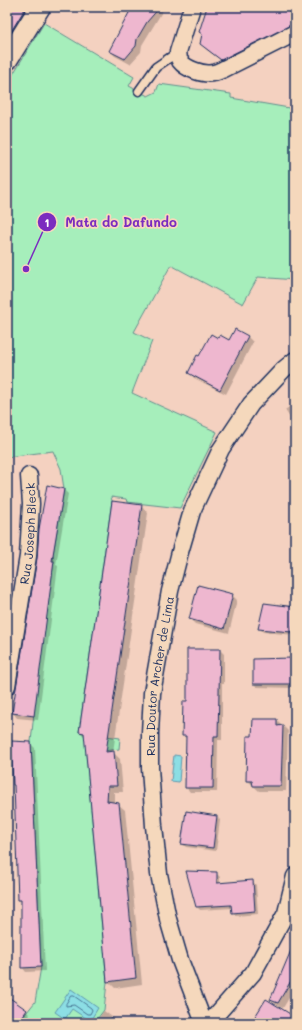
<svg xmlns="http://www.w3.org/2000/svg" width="302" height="1030" font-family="Mali,sans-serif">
  <rect width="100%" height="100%" fill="#f4d1c0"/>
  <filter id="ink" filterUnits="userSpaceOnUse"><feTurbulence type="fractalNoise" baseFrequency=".025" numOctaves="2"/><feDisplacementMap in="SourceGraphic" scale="8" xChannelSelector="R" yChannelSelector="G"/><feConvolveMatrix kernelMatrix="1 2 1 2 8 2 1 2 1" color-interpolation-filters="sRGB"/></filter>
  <g filter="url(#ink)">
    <path fill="#a6eebb" stroke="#608e8c" d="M 44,23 L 134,77 L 129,86 L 148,96 L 156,92 L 159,84 L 231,94 L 231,98 L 295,109 L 295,280 L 258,277 L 243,304 L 171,265 L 134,332 L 152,341 L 132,393 L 217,432 L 180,508 L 127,502 L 126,499 L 111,497 L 112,501 L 79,732 L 120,738 L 119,749 L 86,753 L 107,982 L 104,1010 L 94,1023 L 18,1023 L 35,1002 L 41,967 L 31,742 L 39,664 L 54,561 L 53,554 L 64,489 L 61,469 L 53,451 L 7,457 L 7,84 Z"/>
    <g fill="#8cdee4" stroke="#5f98ae">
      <path d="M 174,755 L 181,756 L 179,782 L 171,781 Z"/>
      <path d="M 71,989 L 98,1008 L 90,1021 L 72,1009 L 65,1019 L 55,1012 Z"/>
    </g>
    <g fill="#0003">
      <path d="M 7,7 L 36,7 L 7,54 Z"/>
      <path d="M 133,7 L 165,7 L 142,45 L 141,52 L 130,64 L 115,56 L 110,51 Z"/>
      <path d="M 208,7 L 295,7 L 295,31 L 228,65 L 207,50 L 201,44 Z"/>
      <path d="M 294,245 L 295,245 L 295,271 L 291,268 Z"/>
      <path d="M 235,330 L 248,337 L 253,342 L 226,394 L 194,378 L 189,372 L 199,358 L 218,340 L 229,341 Z"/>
      <path d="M 295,400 L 295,426 L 285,410 L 294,403 L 292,401 Z"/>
      <path d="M 64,490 L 68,494 L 56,565 L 58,566 L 38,720 L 17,718 L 13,713 Z"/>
      <path d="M 141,506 L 148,513 L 113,752 L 120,759 L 123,792 L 114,792 L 114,803 L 118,804 L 125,810 L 142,984 L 115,988 L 108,981 L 85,737 L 80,732 Z"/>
      <path d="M 232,595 L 237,600 L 229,633 L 195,624 L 190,619 Z"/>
      <path d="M 295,608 L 295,635 L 263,632 L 260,629 Z"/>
      <path d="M 220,650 L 224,654 L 224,684 L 222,684 L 222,740 L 218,740 L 217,792 L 190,792 L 186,787 L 187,739 L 183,735 Z"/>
      <path d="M 292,659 L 295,663 L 295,688 L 257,687 L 254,684 Z"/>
      <path d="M 277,720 L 288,731 L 286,791 L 259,791 L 247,780 L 253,737 Z"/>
      <path d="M 30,743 L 35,748 L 45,971 L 26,972 L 22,967 L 22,902 L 19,900 Z"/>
      <path d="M 216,816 L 220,820 L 216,851 L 186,847 L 182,844 Z"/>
      <path d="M 216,873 L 220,877 L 220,884 L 252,881 L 256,885 L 258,914 L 236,916 L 233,912 L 232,908 L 200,910 L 196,906 Z"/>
      <path d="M 295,956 L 295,988 L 283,1008 L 277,1005 L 271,1000 Z"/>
      <path d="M 7,1007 L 26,1011 L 30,1015 L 24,1023 L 7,1023 Z"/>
      <path d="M 104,1011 L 116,1020 L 119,1023 L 95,1023 Z"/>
    </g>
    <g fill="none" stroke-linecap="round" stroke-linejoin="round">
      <path stroke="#487594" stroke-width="1" d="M 71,996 L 74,996 L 91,1008 L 92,1010 L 90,1014 L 87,1014 L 74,1005 L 66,1006 L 66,1004 Z"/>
    </g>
    <g fill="#eeb7cf" stroke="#1b2f5e">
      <path d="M 7,7 L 26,7 L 7,38 Z"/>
      <path d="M 132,7 L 160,7 L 147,22 L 137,39 L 136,46 L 125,59 L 109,51 Z"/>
      <path d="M 207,7 L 295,7 L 295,24 L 291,25 L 221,60 L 200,44 L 202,34 L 199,32 Z"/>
      <path d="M 235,329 L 248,336 L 220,390 L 188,373 L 197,355 L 199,356 L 211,334 L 218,338 L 220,335 L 229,340 Z"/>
      <path d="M 47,485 L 64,489 L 52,561 L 54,561 L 34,716 L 12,713 L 37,558 L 39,529 Z"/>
      <path d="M 112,501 L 142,505 L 106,752 L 114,751 L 117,786 L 108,786 L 107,801 L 119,803 L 136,978 L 107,982 L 84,733 L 79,732 Z"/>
      <path d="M 198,585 L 233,594 L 224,629 L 189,619 Z"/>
      <path d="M 264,603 L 295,607 L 295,617 L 292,632 L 258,629 Z"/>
      <path d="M 187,649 L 220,649 L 218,736 L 214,736 L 213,788 L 185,788 L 186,736 L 182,736 L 183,701 L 187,701 Z"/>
      <path d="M 292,658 L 292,684 L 253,684 L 253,659 Z"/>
      <path d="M 253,719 L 277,719 L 277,726 L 283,725 L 281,786 L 253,786 L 252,781 L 246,781 L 247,736 L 252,736 Z"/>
      <path d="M 11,741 L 31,742 L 41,967 L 21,968 L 21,900 L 18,900 L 14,785 L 13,785 Z"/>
      <path d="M 186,811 L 217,816 L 213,848 L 181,844 Z"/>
      <path d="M 186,871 L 217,872 L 217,883 L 253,880 L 255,911 L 232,913 L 231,905 L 196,907 Z"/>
      <path d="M 295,941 L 295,974 L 278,1003 L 270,1000 Z"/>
      <path d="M 7,996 L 27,1010 L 18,1023 L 7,1023 Z"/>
      <path d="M 266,999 L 295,1017 L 295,1023 L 251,1023 Z"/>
    </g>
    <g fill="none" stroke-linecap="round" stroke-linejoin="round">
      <defs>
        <path id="service" d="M 139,91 L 156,67 L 178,52"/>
        <g id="minor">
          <path d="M 192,7 L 178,52 C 179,55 178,58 180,61 C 186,69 203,75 213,73 C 216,73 219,71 222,70 L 295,33"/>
          <path id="s1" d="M 7,686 L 28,556 L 31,504 L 29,476"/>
          <path id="s2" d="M 204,1023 L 180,960 L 168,919 L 159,874 L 154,826 L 150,768 L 150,733 L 152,693 L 170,591 L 180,552 L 192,511 L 221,449 L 251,404 L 284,369 L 295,360"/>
          <path d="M 209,1023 L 253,973 L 286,913 L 295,876"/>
        </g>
        <path id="tertiary" d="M 7,60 L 40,7"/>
      </defs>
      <use href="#service" stroke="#1b2f5e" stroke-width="11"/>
      <use href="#minor" stroke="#1b2f5e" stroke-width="19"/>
      <use href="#tertiary" stroke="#1b2f5e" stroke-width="23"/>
      <use href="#service" stroke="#f5d8bc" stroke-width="8"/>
      <use href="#minor" stroke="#f5d8bc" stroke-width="16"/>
      <use href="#tertiary" stroke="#f5d8bc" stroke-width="20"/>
    </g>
  </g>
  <g text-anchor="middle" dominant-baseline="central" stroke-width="3.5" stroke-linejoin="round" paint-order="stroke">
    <g font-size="12" fill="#1b2f5e" stroke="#f5d8bc">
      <text stroke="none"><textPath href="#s1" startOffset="154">Rua Joseph Bleck</textPath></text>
      <text stroke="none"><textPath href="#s2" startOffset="355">Rua Doutor Archer de Lima</textPath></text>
    </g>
  </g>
  <path fill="none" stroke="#7b2cbf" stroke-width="1.5" d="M26 269L47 222"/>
  <g fill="#7b2cbf" stroke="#f5d8bc" stroke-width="1.5">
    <circle cx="26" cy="269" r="4"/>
    <circle cx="47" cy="222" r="10"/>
  </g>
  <g font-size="12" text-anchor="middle" font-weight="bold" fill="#fff">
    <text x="47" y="227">1</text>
  </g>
  <g font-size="13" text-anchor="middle" font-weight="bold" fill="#7b2cbf" stroke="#f5d8bc" stroke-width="3.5" stroke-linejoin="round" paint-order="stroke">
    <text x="121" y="227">Mata do Dafundo</text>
  </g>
  <rect width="302" height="1030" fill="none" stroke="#f5d8bc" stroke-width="24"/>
  <rect x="12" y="12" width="278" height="1006" fill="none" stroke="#1b2f5e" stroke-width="1.5" filter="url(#ink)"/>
</svg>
